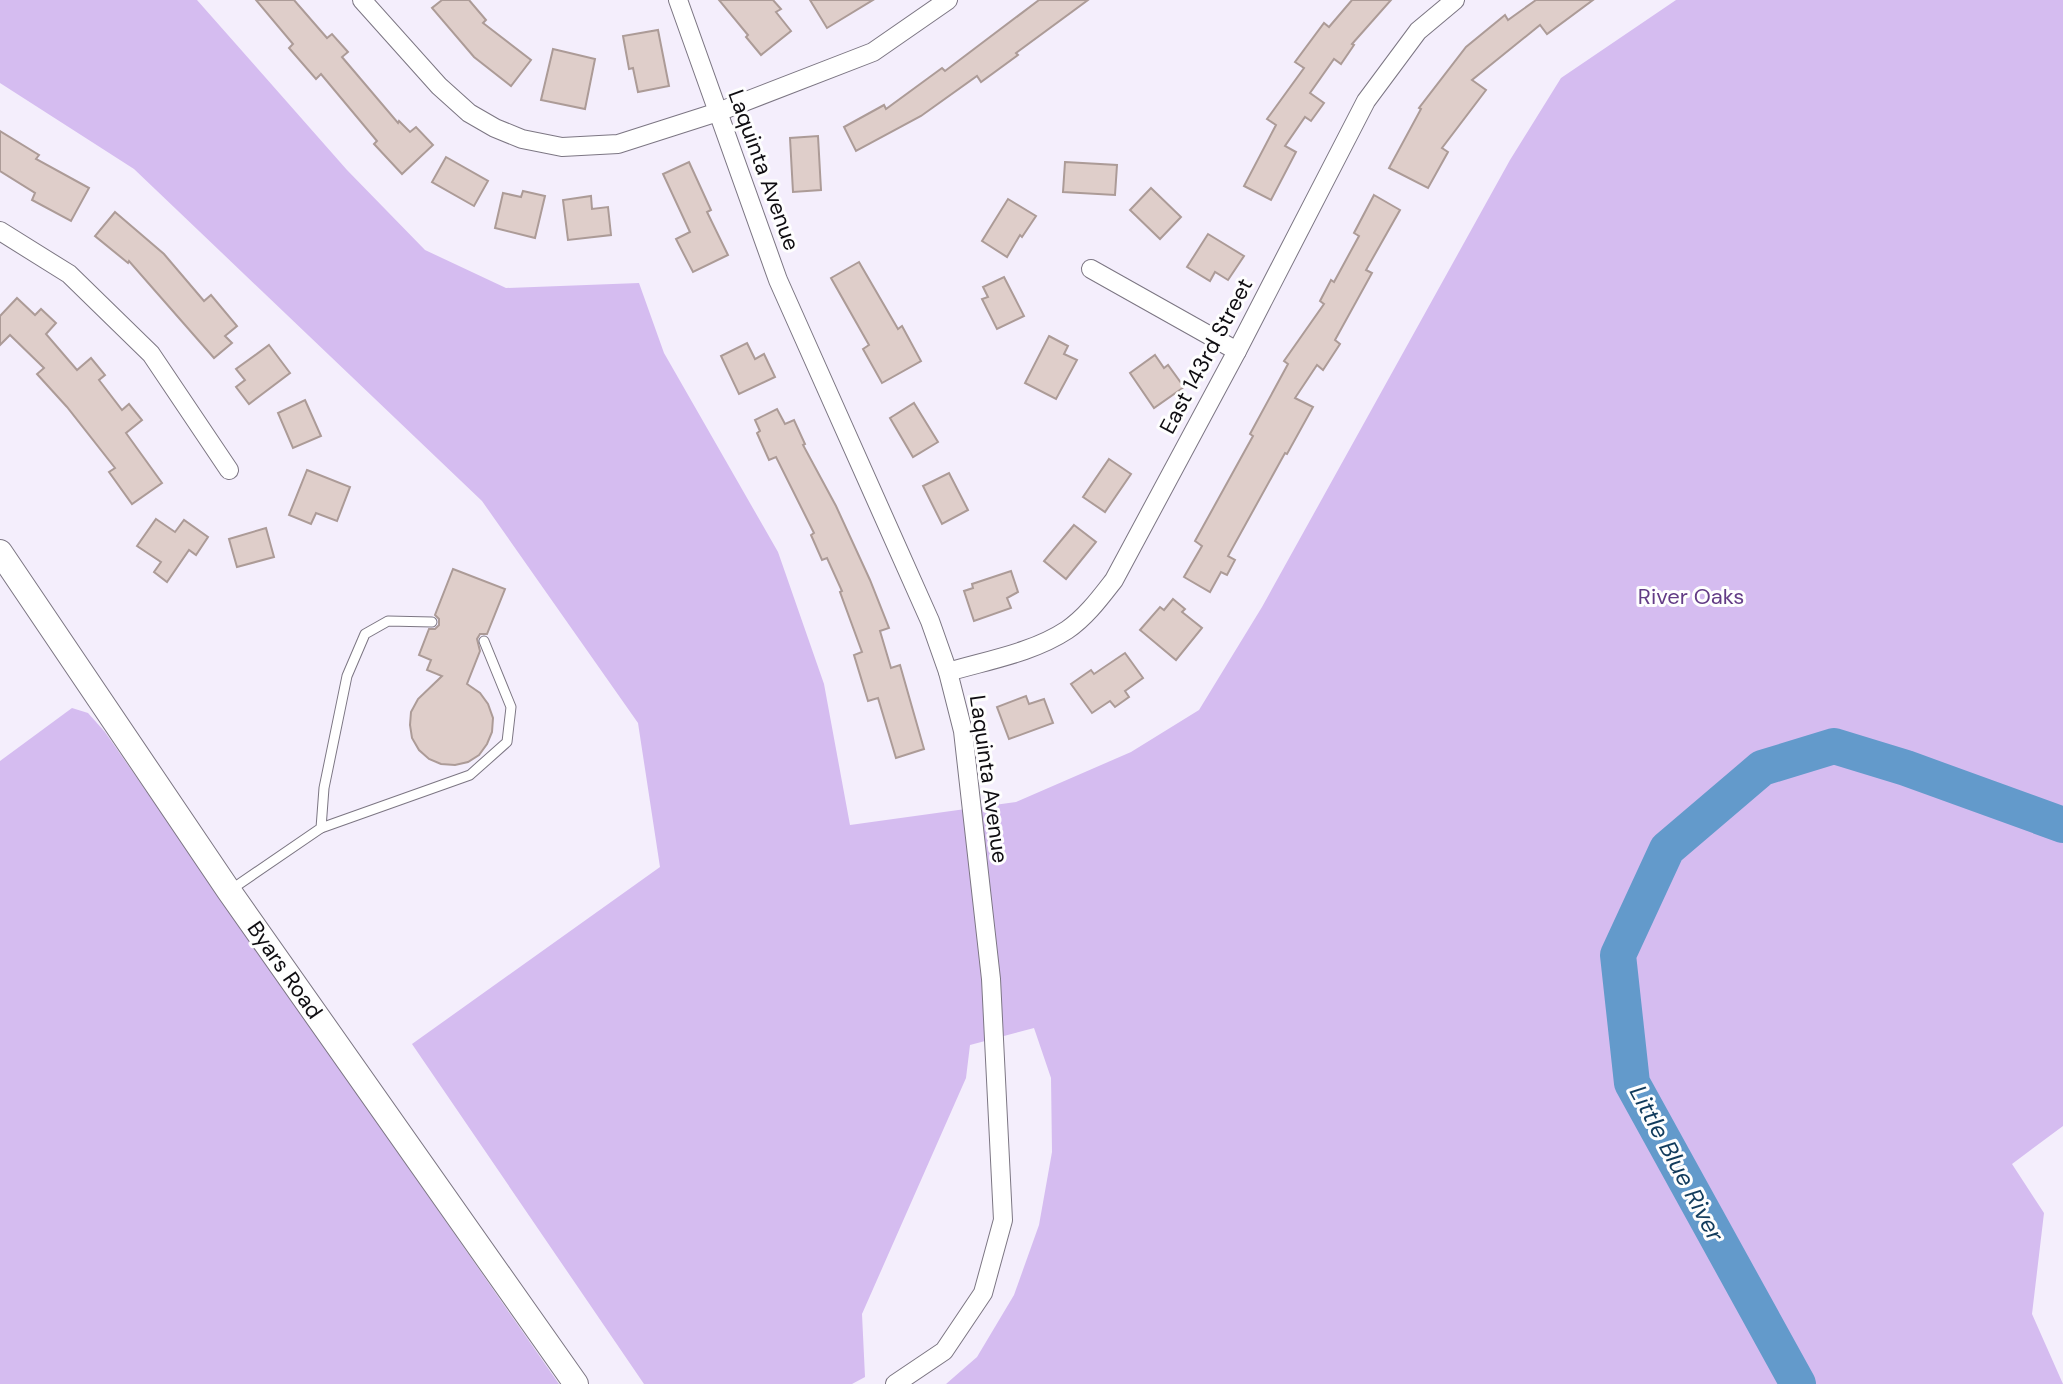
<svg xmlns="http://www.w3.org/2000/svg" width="2063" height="1384" font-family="'DM Sans',sans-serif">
  <rect width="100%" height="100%" fill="#f4eefc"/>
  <g fill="#d5bcf0">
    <path d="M 0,0 L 197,0 L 347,170 L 425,250 L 506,288 L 639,283 L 664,353 L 778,552 L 824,684 L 850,825 L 1016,802 L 1131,752 L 1199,710 L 1262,607 L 1510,160 L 1561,78 L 1676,0 L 2063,0 L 2063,1126 L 2012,1164 L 2044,1213 L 2032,1314 L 2063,1384 L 946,1384 L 977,1357 L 1014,1295 L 1039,1225 L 1052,1152 L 1051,1078 L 1034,1028 L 970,1045 L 966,1078 L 862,1314 L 865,1377 L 852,1384 L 644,1384 L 412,1044 L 660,867 L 638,723 L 482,501 L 134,169 L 0,83 Z"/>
    <path d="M 72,708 L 88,713 L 105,732 L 559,1384 L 0,1384 L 0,761 Z"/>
  </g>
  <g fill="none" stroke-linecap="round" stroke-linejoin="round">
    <path stroke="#639acb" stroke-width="36" d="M 1798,1384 L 1632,1083 L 1618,955 L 1667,849 L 1762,768 L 1834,746 L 1906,768 L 2063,825"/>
  </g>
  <g fill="#dfceca" stroke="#ac9b97" stroke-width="2">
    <path d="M 256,0 L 294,0 L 327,38 L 332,34 L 348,52 L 342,57 L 398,123 L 399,121 L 410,132 L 416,127 L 433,145 L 402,174 L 374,144 L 377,141 L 321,74 L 316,79 L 289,48 L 293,44 Z"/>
    <path d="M 442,0 L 469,0 L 486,20 L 483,23 L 531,60 L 511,86 L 474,57 L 432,8 Z"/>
    <path d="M 719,0 L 773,0 L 781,9 L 776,12 L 791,31 L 761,55 L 746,37 L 748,35 Z"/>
    <path d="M 810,0 L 873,0 L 827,28 Z"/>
    <path d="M 1039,0 L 1088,0 L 1016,53 L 1018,55 L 981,82 L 977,76 L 921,116 L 856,151 L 844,127 L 884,105 L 886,109 L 942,68 L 945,71 Z"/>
    <path d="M 1352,0 L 1391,0 L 1352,44 L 1354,45 L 1341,64 L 1334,59 L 1310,93 L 1324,103 L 1311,121 L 1305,117 L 1285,146 L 1296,152 L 1271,200 L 1244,186 L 1276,125 L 1267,119 L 1304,68 L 1295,62 L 1324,23 L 1329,27 Z"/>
    <path d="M 1536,0 L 1593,0 L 1547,34 L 1540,25 L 1472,80 L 1486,90 L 1442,148 L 1448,152 L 1428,188 L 1389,168 L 1421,109 L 1419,108 L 1466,47 L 1505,15 L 1508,20 Z"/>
    <path d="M 658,30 L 669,86 L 638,92 L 633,68 L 629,69 L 623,36 Z"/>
    <path d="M 553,49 L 595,59 L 585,109 L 541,100 Z"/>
    <path d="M 0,131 L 39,155 L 36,159 L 89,188 L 71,221 L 32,200 L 35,193 L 0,171 Z"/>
    <path d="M 818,136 L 821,190 L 793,192 L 790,138 Z"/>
    <path d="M 446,157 L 488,181 L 474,206 L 432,182 Z"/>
    <path d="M 689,162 L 711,210 L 707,212 L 728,255 L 693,272 L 676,239 L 690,232 L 663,174 Z"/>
    <path d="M 1065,162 L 1117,165 L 1115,195 L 1063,192 Z"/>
    <path d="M 1151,188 L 1181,217 L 1160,239 L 1130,210 Z"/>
    <path d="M 523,191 L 545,196 L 535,238 L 495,228 L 503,193 L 521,197 Z"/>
    <path d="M 1374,195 L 1400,210 L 1366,270 L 1372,273 L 1335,340 L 1340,344 L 1323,370 L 1317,365 L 1295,398 L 1313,407 L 1287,454 L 1285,453 L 1228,556 L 1235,560 L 1227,575 L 1221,572 L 1210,592 L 1184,577 L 1202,546 L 1195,541 L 1253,436 L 1250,434 L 1288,364 L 1284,361 L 1324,304 L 1320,301 L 1331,280 L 1334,282 L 1359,236 L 1354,233 Z"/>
    <path d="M 591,196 L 592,209 L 608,207 L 611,235 L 568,240 L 563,200 Z"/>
    <path d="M 1008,199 L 1036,216 L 1022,237 L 1020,235 L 1007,257 L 982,241 Z"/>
    <path d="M 115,212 L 164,254 L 204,301 L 211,295 L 237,326 L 225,336 L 232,343 L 214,358 L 129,261 L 128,263 L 95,236 Z"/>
    <path d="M 1208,234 L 1244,256 L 1228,280 L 1215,272 L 1210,281 L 1187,267 Z"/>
    <path d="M 859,262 L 898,329 L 902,326 L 921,361 L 882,383 L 863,349 L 869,345 L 831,278 Z"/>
    <path d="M 1004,277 L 1024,316 L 997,329 L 982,299 L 988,297 L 983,287 Z"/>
    <path d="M 17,298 L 35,315 L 41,309 L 56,323 L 46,334 L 77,370 L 91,358 L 105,375 L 99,380 L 122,410 L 129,404 L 142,420 L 126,433 L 162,483 L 132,504 L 109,472 L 115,468 L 67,407 L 37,374 L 44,368 L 10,335 L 0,345 L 0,316 Z"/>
    <path d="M 1049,336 L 1068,346 L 1064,354 L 1077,360 L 1056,399 L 1025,383 Z"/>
    <path d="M 747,343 L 755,359 L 764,354 L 775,377 L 739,394 L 721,356 Z"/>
    <path d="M 269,345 L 290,373 L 249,404 L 236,387 L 245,380 L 236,369 Z"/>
    <path d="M 1155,355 L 1164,368 L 1168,365 L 1184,387 L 1154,408 L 1130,373 Z"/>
    <path d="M 305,400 L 321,436 L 293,448 L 278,413 Z"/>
    <path d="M 914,403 L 938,442 L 913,457 L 890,418 Z"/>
    <path d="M 777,409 L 785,424 L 794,420 L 805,444 L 803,445 L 836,506 L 870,580 L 889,628 L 880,631 L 891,668 L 900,665 L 924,749 L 896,758 L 878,698 L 868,701 L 854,655 L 862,652 L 840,592 L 842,591 L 827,558 L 822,560 L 811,535 L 814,533 L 776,457 L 769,460 L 757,433 L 760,431 L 755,420 Z"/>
    <path d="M 1109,459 L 1131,474 L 1105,512 L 1083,497 Z"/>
    <path d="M 307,470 L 350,487 L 337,521 L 316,513 L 311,524 L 289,515 Z"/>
    <path d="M 949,473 L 968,510 L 942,524 L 923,486 Z"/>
    <path d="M 156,519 L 175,532 L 184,520 L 208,537 L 196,555 L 189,550 L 167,582 L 154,572 L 161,562 L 137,546 Z"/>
    <path d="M 1074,525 L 1096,542 L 1066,579 L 1044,561 Z"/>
    <path d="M 266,528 L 274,557 L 237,567 L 229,539 Z"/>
    <path d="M 453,569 L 505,589 L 487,634 L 480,634 L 477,639 L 480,651 L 467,684 L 480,693 L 488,704 L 493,718 L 492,732 L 487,744 L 479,755 L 468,762 L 455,765 L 441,764 L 429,759 L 419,750 L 412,738 L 410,725 L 411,712 L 418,699 L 442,676 L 427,670 L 431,660 L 419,655 L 429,629 L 435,629 L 439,625 L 439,619 L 435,615 Z"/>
    <path d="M 1011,571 L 1018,592 L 1007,598 L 1011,608 L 974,621 L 964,591 L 973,588 L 972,584 Z"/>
    <path d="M 1173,599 L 1185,609 L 1182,612 L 1202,628 L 1176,660 L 1140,630 L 1160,607 L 1164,610 Z"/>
    <path d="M 1125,653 L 1143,678 L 1125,691 L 1129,697 L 1115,707 L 1110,701 L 1092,713 L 1071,684 L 1091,670 L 1094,674 Z"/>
    <path d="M 1026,696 L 1029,704 L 1044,699 L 1053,723 L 1009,739 L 997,707 Z"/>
  </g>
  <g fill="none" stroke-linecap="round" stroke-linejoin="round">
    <defs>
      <g id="service">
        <path d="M 321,828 L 470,775 L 507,742 L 511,707 L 484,641"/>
        <path d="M 229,891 L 321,828 L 324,788 L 347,676 L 365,634 L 388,621 L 432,622"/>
      </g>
      <g id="minor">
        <path d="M 362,0 L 439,86 L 469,113 L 495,128 L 522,139 L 562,147 L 618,144 L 718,112 L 873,52 L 948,0"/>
        <path d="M 678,0 L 778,280 L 930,621 L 948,672 L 963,731 L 991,979 L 1003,1220 L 983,1293 L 944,1351 L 895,1384"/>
        <path d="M 0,231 L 69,274 L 151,354 L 229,470"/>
        <path d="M 1091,269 L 1237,351"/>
        <path d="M 948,672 C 988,660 1032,653 1067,630 C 1086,617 1100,598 1114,580 L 1237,351 L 1366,101 L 1418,31 L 1455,0"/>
      </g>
      <path id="tertiary" d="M 0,552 L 229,891 L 576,1384"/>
    </defs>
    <use href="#service" stroke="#7c7683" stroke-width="11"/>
    <use href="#minor" stroke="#7c7683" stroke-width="20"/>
    <use href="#tertiary" stroke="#7c7683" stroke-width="26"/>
    <use href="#service" stroke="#fff" stroke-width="9"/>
    <use href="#minor" stroke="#fff" stroke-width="18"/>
    <use href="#tertiary" stroke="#fff" stroke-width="24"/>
  </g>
  <g text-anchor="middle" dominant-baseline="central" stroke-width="6" stroke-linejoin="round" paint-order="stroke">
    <g font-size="22" fill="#0f0d11" stroke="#fefefe">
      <text transform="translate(764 170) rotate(70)">Laquinta Avenue</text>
      <text transform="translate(1206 356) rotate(-62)">East 143rd Street</text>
      <text transform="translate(989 779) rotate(82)">Laquinta Avenue</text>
      <text transform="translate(285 970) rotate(55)">Byars Road</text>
    </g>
    <g font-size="22" fill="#633c86" stroke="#fefefe">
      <text x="1691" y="596">River Oaks</text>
    </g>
    <g font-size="24" font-style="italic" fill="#113b5c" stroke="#fefefe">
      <text transform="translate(1677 1163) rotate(62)">Little Blue River</text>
    </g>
  </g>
</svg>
